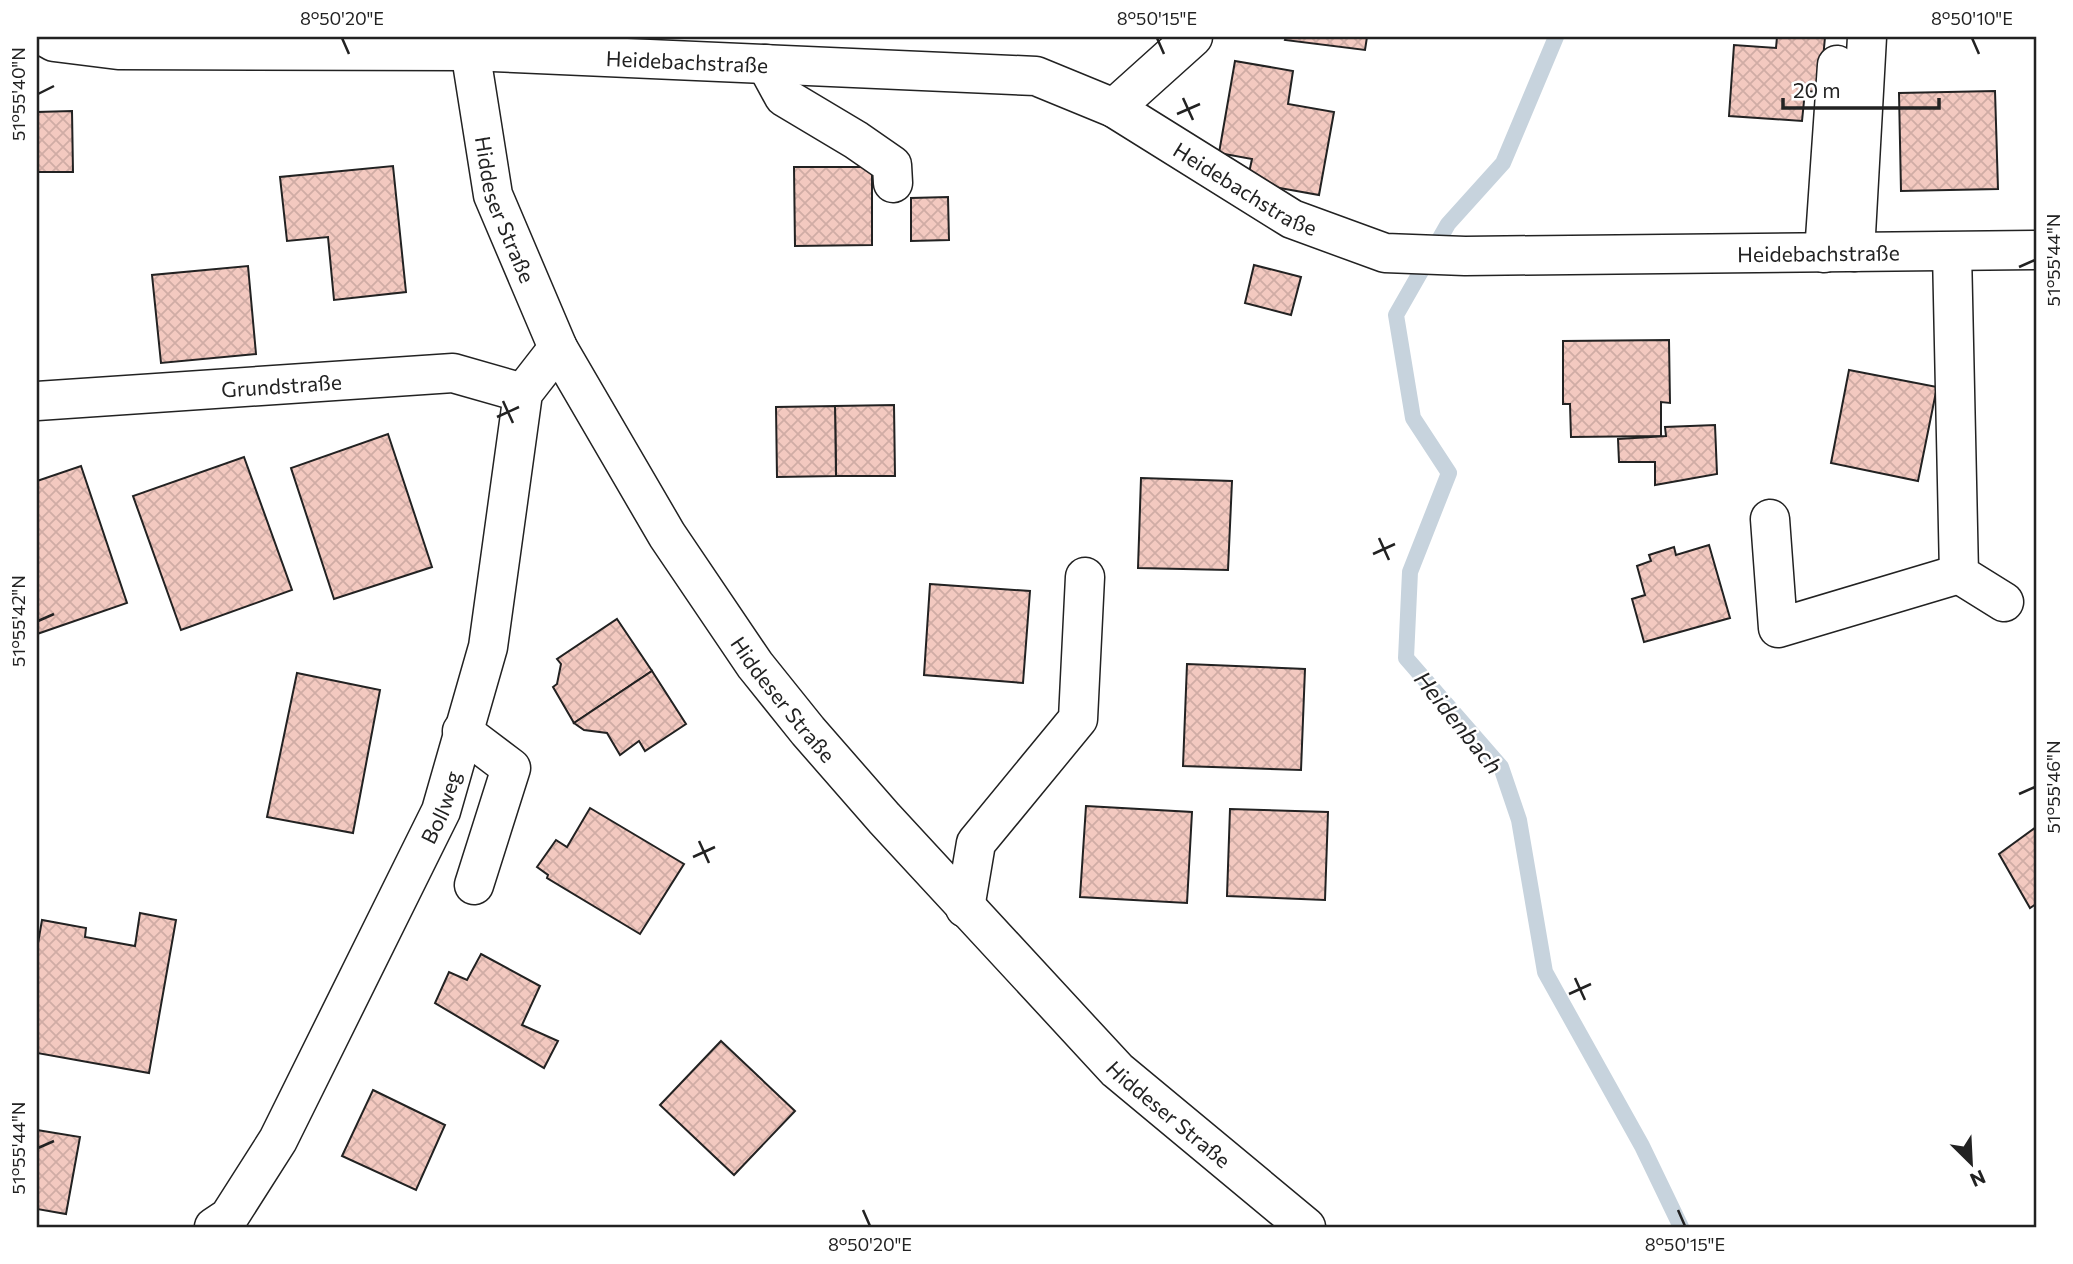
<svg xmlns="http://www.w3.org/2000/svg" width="2073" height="1264" font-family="Commissioner,sans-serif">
  <defs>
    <pattern id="building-cross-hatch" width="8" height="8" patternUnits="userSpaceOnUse" patternTransform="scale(1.75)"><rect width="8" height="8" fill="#f3c9c0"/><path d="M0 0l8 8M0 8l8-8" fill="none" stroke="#d0aca5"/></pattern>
  </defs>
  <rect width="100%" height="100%" fill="#fff"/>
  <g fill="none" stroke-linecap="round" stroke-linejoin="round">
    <path stroke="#c7d3dd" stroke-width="16" d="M 1556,37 L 1503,163 L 1448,224 L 1396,315 L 1413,418 L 1449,473 L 1410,572 L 1406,658 L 1501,767 L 1519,820 L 1545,972 L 1642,1146 L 1681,1227"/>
  </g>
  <g fill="url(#building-cross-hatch)" stroke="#222" stroke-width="2">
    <path d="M 1286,37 L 1367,37 L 1365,50 L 1285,40 Z"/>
    <path d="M 1777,37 L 1825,37 L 1820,92 L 1805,91 L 1802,121 L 1729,116 L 1734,45 L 1776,48 Z"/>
    <path d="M 1235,61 L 1293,71 L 1288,104 L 1334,112 L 1319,195 L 1247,182 L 1252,159 L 1219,153 Z"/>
    <path d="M 1995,91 L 1998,189 L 1901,191 L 1899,93 Z"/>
    <path d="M 72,111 L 73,172 L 37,172 L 37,112 Z"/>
    <path d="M 393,166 L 406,292 L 334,300 L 328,237 L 287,241 L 280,177 Z"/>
    <path d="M 794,167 L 872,167 L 872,245 L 795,246 Z"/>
    <path d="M 948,197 L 949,240 L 911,241 L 911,198 Z"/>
    <path d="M 1254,265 L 1301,277 L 1291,315 L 1245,303 Z"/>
    <path d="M 248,266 L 256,354 L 161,363 L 152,275 Z"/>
    <path d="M 1669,340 L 1670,403 L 1661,402 L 1661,436 L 1571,437 L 1570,404 L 1563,404 L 1563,341 Z"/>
    <path d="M 1849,370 L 1937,387 L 1918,481 L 1831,463 Z"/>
    <path d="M 894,405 L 895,476 L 836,476 L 835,406 Z"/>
    <path d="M 835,406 L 836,476 L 777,477 L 776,407 Z"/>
    <path d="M 1715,425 L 1717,474 L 1655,485 L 1655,462 L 1619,462 L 1618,439 L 1666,436 L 1665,427 Z"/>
    <path d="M 388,434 L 432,567 L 334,599 L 291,468 Z"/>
    <path d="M 244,457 L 292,590 L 181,630 L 133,496 Z"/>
    <path d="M 81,466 L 127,603 L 37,634 L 37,481 Z"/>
    <path d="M 1141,478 L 1232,481 L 1228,570 L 1138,568 Z"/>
    <path d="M 1709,545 L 1730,618 L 1644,642 L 1632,599 L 1645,595 L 1637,566 L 1651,561 L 1649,555 L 1674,547 L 1676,555 Z"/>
    <path d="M 930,584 L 1030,591 L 1023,683 L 924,675 Z"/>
    <path d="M 617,619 L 652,671 L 574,723 L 553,687 L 557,684 L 561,664 L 557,659 Z"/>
    <path d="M 1187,664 L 1305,669 L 1301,770 L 1183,766 Z"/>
    <path d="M 652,671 L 686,724 L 645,751 L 639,741 L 620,755 L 607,733 L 584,730 L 574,723 Z"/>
    <path d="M 297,673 L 380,690 L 353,833 L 267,817 Z"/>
    <path d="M 1086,806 L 1192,812 L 1187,903 L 1080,897 Z"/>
    <path d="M 590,808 L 684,864 L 640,934 L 547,878 L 548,875 L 537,867 L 556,840 L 567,847 Z"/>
    <path d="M 1230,809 L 1328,812 L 1325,900 L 1227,896 Z"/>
    <path d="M 2036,827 L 2036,904 L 2030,908 L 1999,854 Z"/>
    <path d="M 140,913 L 176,920 L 149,1073 L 37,1053 L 37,949 L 42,920 L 86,928 L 85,937 L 135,946 Z"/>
    <path d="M 481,954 L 540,986 L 522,1025 L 558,1041 L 544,1068 L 435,1003 L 449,972 L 467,980 Z"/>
    <path d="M 721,1041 L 795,1111 L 734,1175 L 660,1105 Z"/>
    <path d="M 373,1090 L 445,1125 L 416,1190 L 342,1156 Z"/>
    <path d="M 37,1130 L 80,1137 L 66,1214 L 37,1209 Z"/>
  </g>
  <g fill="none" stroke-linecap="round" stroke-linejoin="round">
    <defs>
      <g id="minor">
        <path id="s1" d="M 45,37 L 54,42 L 118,50 L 469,51 L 1036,76 L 1114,108 L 1292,219 L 1385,253 L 1465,256 L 2036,250"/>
        <path d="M 766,64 L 784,97 L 856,140 L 892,165 L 893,183"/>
        <path d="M 1114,108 L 1193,37"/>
        <path d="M 1855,252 L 1867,37"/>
        <path d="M 1952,252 L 1959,574 L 2004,602"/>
        <path d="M 1824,253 L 1837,65"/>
        <path id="s2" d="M 37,401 L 453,373 L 523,393"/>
        <path d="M 1770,519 L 1778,628 L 1959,574"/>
        <path d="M 462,731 L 511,768 L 474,885"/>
        <path d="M 965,908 L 976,843 L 1078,719 L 1085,577"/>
        <path id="s3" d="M 214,1227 L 229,1217 L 278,1140 L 441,811 L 488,647 L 523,393 L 558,348"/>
      </g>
      <g id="major">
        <path id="s4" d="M 468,37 L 493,195 L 558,348 L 667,535 L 755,665 L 808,731 L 884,818 L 1117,1070 L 1306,1227"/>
      </g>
    </defs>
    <use href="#minor" stroke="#222" stroke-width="41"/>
    <use href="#major" stroke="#222" stroke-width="41"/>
    <use href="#minor" stroke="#fff" stroke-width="38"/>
    <use href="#major" stroke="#fff" stroke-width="38"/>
  </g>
  <path fill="none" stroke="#222" stroke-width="2.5" d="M 342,38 L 349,54M 1157,38 L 1164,54M 1972,38 L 1979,54M 38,94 L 54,86M 1183,98 L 1193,120M 1177,114 L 1200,104M 2019,267 L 2035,260M 503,401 L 513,423M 497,417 L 519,407M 1379,538 L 1389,560M 1373,554 L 1395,544M 38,621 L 54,614M 2019,794 L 2035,787M 699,841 L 709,863M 693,857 L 715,847M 1575,978 L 1585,1000M 1569,994 L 1591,984M 38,1148 L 54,1141M 863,1210 L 870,1226M 1678,1210 L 1685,1226"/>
  <g text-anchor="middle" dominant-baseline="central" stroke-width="5" stroke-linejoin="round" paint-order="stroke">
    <g font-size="21" fill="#222" stroke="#fff">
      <text stroke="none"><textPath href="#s1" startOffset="644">Heidebachstraße</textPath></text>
      <text stroke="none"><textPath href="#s1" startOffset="1232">Heidebachstraße</textPath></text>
      <text stroke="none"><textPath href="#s4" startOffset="177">Hiddeser Straße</textPath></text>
      <text stroke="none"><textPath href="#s1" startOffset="1820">Heidebachstraße</textPath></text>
      <text stroke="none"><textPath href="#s2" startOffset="245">Grundstraße</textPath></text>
      <text stroke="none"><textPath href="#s4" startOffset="744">Hiddeser Straße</textPath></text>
      <text stroke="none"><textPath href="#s3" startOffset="480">Bollweg</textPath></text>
      <text stroke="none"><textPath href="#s4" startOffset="1311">Hiddeser Straße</textPath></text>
    </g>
    <g font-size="23" font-style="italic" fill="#222" stroke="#fff">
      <text transform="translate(1459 722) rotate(51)">Heidenbach</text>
    </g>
  </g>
  <rect width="2073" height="1264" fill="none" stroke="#ffffff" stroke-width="77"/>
  <g transform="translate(1971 1163) rotate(156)" stroke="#ffffff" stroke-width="5" paint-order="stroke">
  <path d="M0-5L12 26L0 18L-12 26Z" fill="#222222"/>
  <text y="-10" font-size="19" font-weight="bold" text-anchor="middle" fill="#222222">N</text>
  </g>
  <path d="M1783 98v10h156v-10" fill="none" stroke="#222222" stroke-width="3.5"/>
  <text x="1793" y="98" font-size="21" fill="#222222" stroke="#ffffff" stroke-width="5" paint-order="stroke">20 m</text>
  <rect x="38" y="38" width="1997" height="1188" fill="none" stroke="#222" stroke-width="2.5"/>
  <g font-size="18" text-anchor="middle" fill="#222">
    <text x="342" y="25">8°50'20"E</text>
    <text x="1157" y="25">8°50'15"E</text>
    <text x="1972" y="25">8°50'10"E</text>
    <text transform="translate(19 94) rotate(-90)" y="6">51°55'40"N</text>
    <text transform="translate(2054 260) rotate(-90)" y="6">51°55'44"N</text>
    <text transform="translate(19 621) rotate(-90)" y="6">51°55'42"N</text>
    <text transform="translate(2054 787) rotate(-90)" y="6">51°55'46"N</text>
    <text transform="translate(19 1148) rotate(-90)" y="6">51°55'44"N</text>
    <text x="870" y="1251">8°50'20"E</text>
    <text x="1685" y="1251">8°50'15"E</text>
  </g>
</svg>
